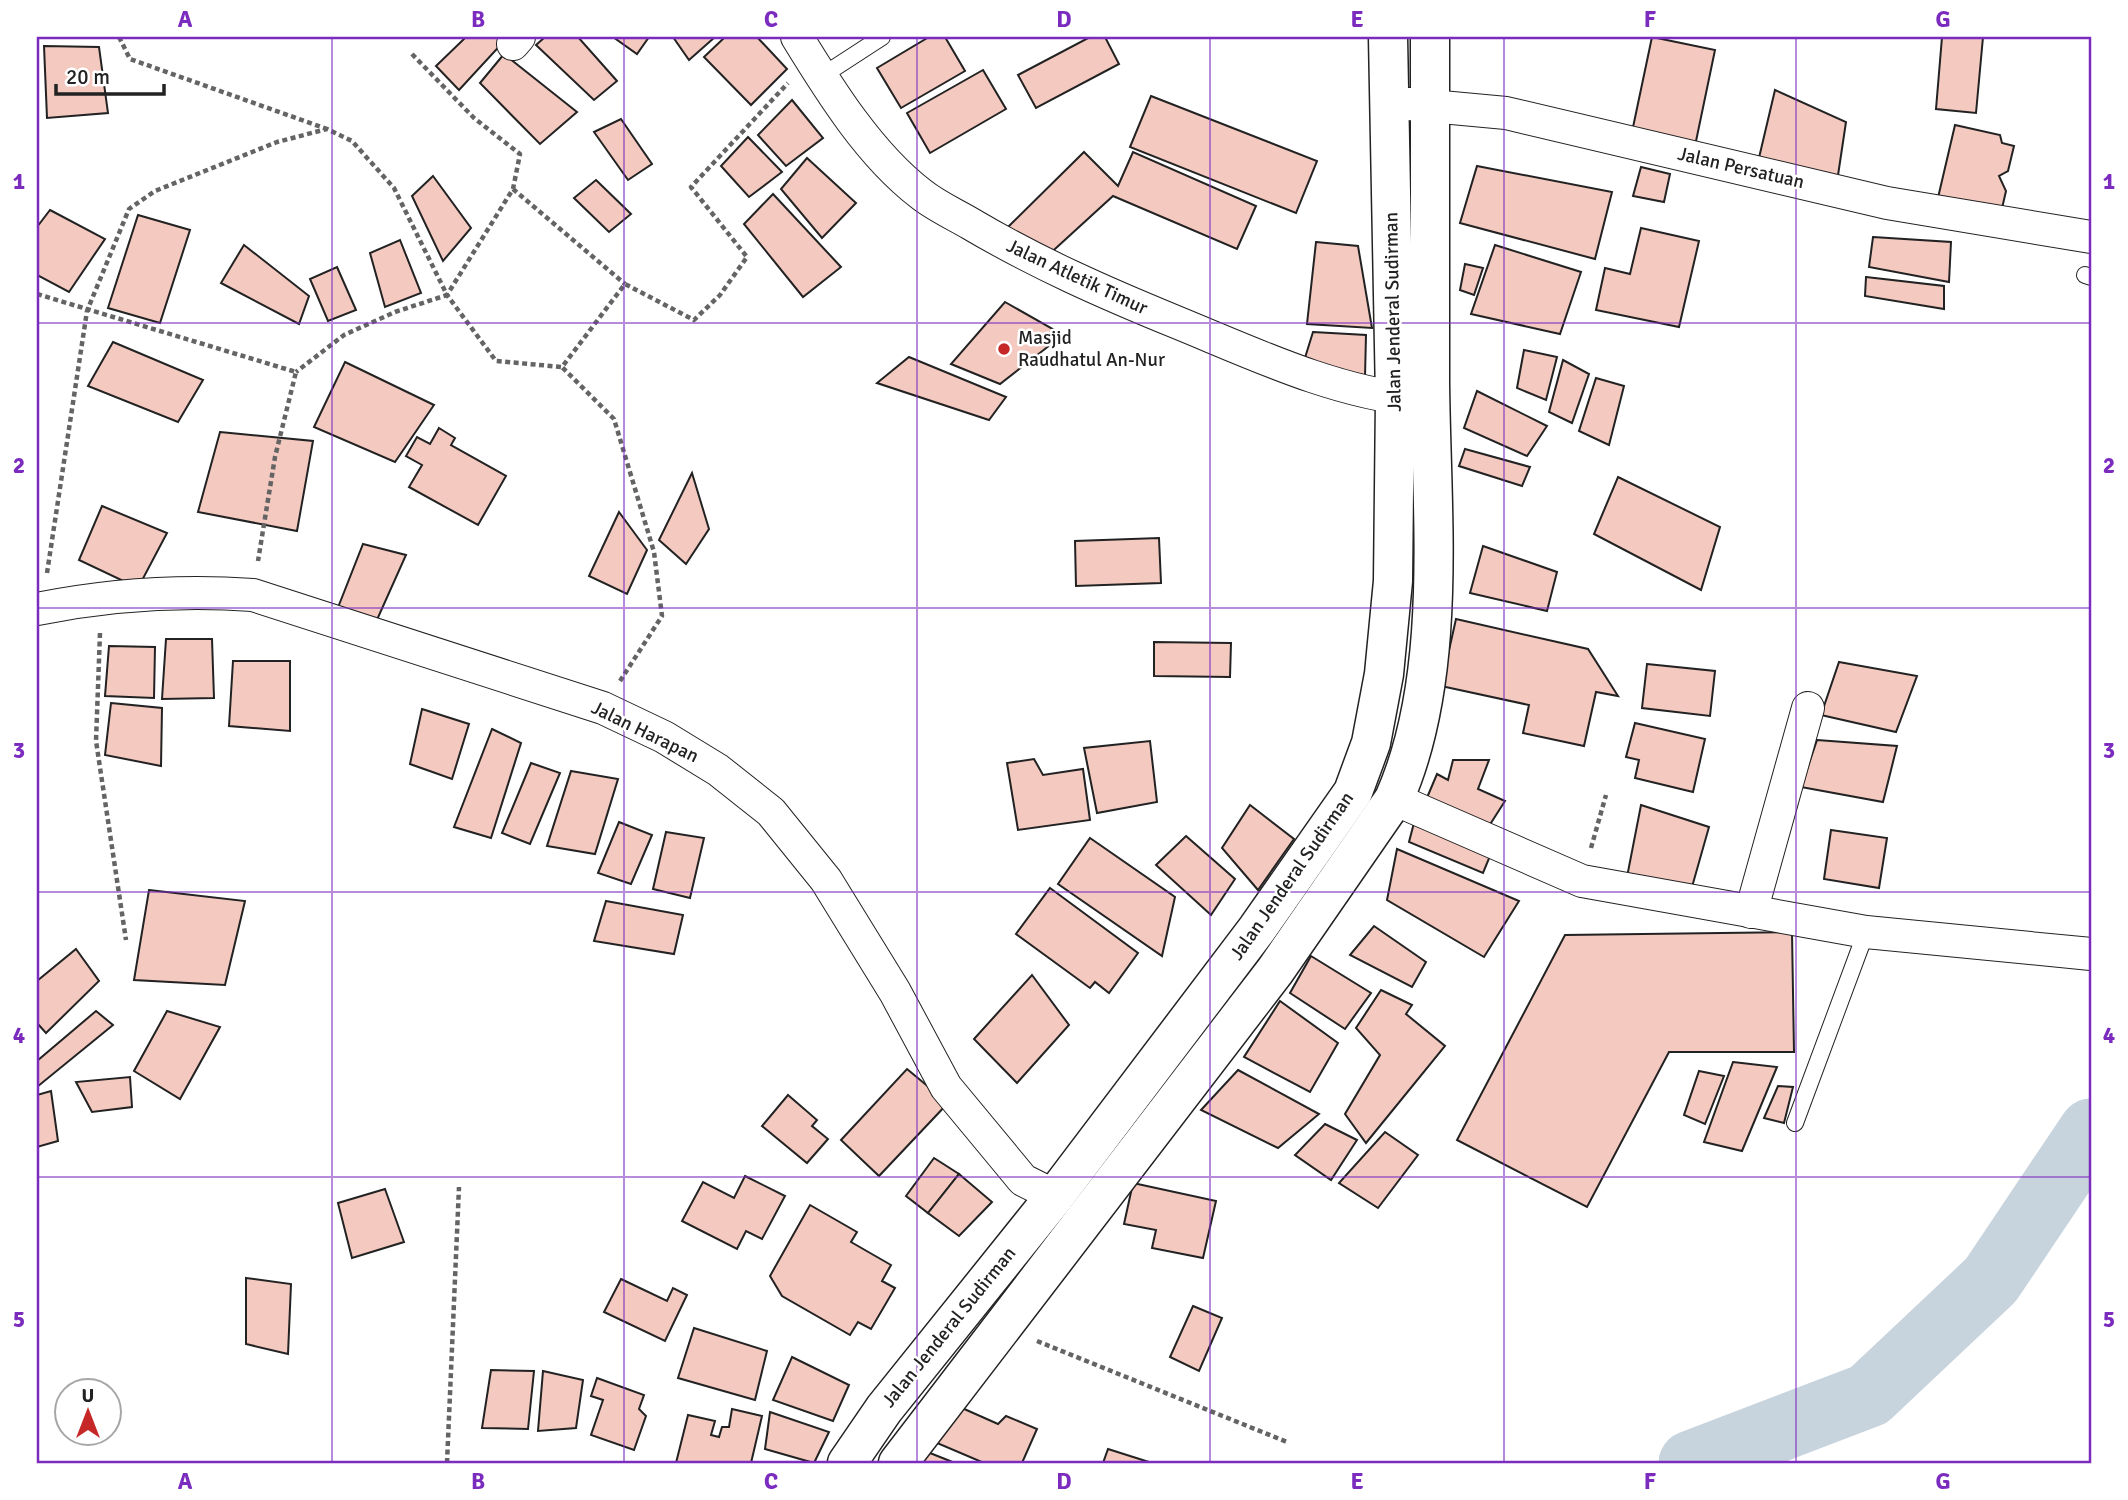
<svg xmlns="http://www.w3.org/2000/svg" width="2128" height="1500" font-family="Signika,sans-serif">
  <rect width="100%" height="100%" fill="#fff"/>
  <g fill="none" stroke-linecap="round" stroke-linejoin="round">
    <path stroke="#c7d3dd" stroke-width="65" d="M 1691,1463 L 1869,1395 L 1991,1280 L 2091,1131"/>
  </g>
  <g fill="#f3c9c0" stroke="#222" stroke-width="2">
    <path d="M 466,37 L 507,38 L 459,90 L 436,66 Z"/>
    <path d="M 545,37 L 578,37 L 617,81 L 594,100 L 536,45 Z"/>
    <path d="M 613,37 L 649,37 L 637,54 Z"/>
    <path d="M 673,37 L 715,37 L 689,60 Z"/>
    <path d="M 725,37 L 757,37 L 787,69 L 751,105 L 704,57 Z"/>
    <path d="M 929,37 L 945,37 L 965,71 L 901,108 L 877,68 Z"/>
    <path d="M 1090,37 L 1105,37 L 1119,64 L 1036,108 L 1018,75 Z"/>
    <path d="M 1652,37 L 1715,50 L 1695,146 L 1632,132 Z"/>
    <path d="M 1942,37 L 1983,37 L 1976,113 L 1936,109 Z"/>
    <path d="M 44,46 L 99,47 L 108,113 L 47,118 Z"/>
    <path d="M 504,54 L 577,112 L 540,144 L 480,83 Z"/>
    <path d="M 983,70 L 1006,109 L 930,153 L 907,113 Z"/>
    <path d="M 1775,90 L 1846,122 L 1837,182 L 1758,162 Z"/>
    <path d="M 1151,96 L 1317,161 L 1296,213 L 1130,147 Z"/>
    <path d="M 792,100 L 823,138 L 786,166 L 758,135 Z"/>
    <path d="M 621,119 L 652,164 L 628,180 L 594,132 Z"/>
    <path d="M 1955,125 L 2000,135 L 2002,143 L 2014,146 L 2008,171 L 1999,176 L 2006,191 L 2000,217 L 1937,202 Z"/>
    <path d="M 748,137 L 782,172 L 749,197 L 721,166 Z"/>
    <path d="M 1084,152 L 1118,186 L 1133,152 L 1256,206 L 1237,249 L 1113,196 L 1044,259 L 1007,228 Z"/>
    <path d="M 807,158 L 856,203 L 822,238 L 781,189 Z"/>
    <path d="M 1477,166 L 1612,192 L 1595,259 L 1460,223 Z"/>
    <path d="M 1641,167 L 1670,174 L 1664,202 L 1633,196 Z"/>
    <path d="M 433,176 L 471,228 L 443,261 L 412,196 Z"/>
    <path d="M 596,180 L 631,214 L 609,232 L 574,198 Z"/>
    <path d="M 773,194 L 841,267 L 803,297 L 744,224 Z"/>
    <path d="M 50,210 L 105,239 L 69,292 L 37,275 L 37,227 Z"/>
    <path d="M 138,215 L 190,230 L 160,323 L 108,308 Z"/>
    <path d="M 1641,228 L 1699,241 L 1679,327 L 1596,310 L 1605,268 L 1630,274 Z"/>
    <path d="M 1873,237 L 1951,242 L 1949,282 L 1869,267 Z"/>
    <path d="M 400,240 L 421,293 L 385,307 L 370,253 Z"/>
    <path d="M 1316,242 L 1358,246 L 1372,328 L 1307,324 Z"/>
    <path d="M 244,245 L 309,296 L 299,324 L 221,283 Z"/>
    <path d="M 1495,245 L 1581,272 L 1560,334 L 1471,314 Z"/>
    <path d="M 1465,264 L 1483,268 L 1474,295 L 1460,290 Z"/>
    <path d="M 337,267 L 356,310 L 328,321 L 310,279 Z"/>
    <path d="M 1866,277 L 1944,286 L 1944,309 L 1865,296 Z"/>
    <path d="M 1005,302 L 1063,335 L 1000,384 L 951,364 Z"/>
    <path d="M 1313,332 L 1366,335 L 1365,377 L 1304,361 Z"/>
    <path d="M 113,342 L 203,380 L 178,422 L 88,386 Z"/>
    <path d="M 1524,350 L 1557,357 L 1546,400 L 1517,388 Z"/>
    <path d="M 909,357 L 1006,397 L 989,420 L 877,383 Z"/>
    <path d="M 1563,360 L 1589,374 L 1572,423 L 1549,412 Z"/>
    <path d="M 345,362 L 434,405 L 395,462 L 314,427 Z"/>
    <path d="M 1596,378 L 1624,386 L 1609,445 L 1579,431 Z"/>
    <path d="M 1477,391 L 1547,426 L 1527,456 L 1464,428 Z"/>
    <path d="M 439,428 L 455,438 L 451,445 L 506,476 L 478,525 L 409,487 L 422,465 L 406,456 L 417,437 L 430,444 Z"/>
    <path d="M 220,432 L 313,441 L 297,531 L 198,512 Z"/>
    <path d="M 1465,449 L 1530,467 L 1522,486 L 1459,466 Z"/>
    <path d="M 692,473 L 709,529 L 686,564 L 659,540 Z"/>
    <path d="M 1618,477 L 1720,527 L 1701,590 L 1594,534 Z"/>
    <path d="M 102,506 L 167,533 L 138,588 L 79,560 Z"/>
    <path d="M 619,512 L 647,550 L 627,594 L 589,576 Z"/>
    <path d="M 1159,538 L 1161,583 L 1076,586 L 1075,541 Z"/>
    <path d="M 363,544 L 406,555 L 376,622 L 337,610 Z"/>
    <path d="M 1483,546 L 1557,572 L 1547,611 L 1470,593 Z"/>
    <path d="M 1456,619 L 1588,649 L 1618,696 L 1596,692 L 1584,746 L 1523,733 L 1529,705 L 1441,686 Z"/>
    <path d="M 166,639 L 212,639 L 214,698 L 162,699 Z"/>
    <path d="M 1154,642 L 1231,643 L 1230,677 L 1154,676 Z"/>
    <path d="M 109,646 L 155,647 L 154,698 L 105,696 Z"/>
    <path d="M 233,661 L 290,661 L 290,731 L 229,726 Z"/>
    <path d="M 1839,662 L 1917,676 L 1896,732 L 1821,715 Z"/>
    <path d="M 1647,664 L 1715,671 L 1710,716 L 1642,708 Z"/>
    <path d="M 111,703 L 162,708 L 161,766 L 105,755 Z"/>
    <path d="M 422,709 L 469,724 L 452,779 L 410,764 Z"/>
    <path d="M 1635,723 L 1705,739 L 1693,792 L 1635,778 L 1639,760 L 1626,757 Z"/>
    <path d="M 492,729 L 521,743 L 491,838 L 454,827 Z"/>
    <path d="M 1817,740 L 1897,746 L 1883,802 L 1801,787 Z"/>
    <path d="M 1150,741 L 1157,802 L 1097,813 L 1084,748 Z"/>
    <path d="M 1034,759 L 1043,775 L 1083,769 L 1090,820 L 1018,830 L 1007,763 Z"/>
    <path d="M 1453,760 L 1489,760 L 1478,789 L 1505,801 L 1489,826 L 1426,800 L 1437,774 L 1448,780 Z"/>
    <path d="M 531,763 L 560,773 L 530,844 L 502,833 Z"/>
    <path d="M 571,771 L 618,779 L 595,854 L 547,846 Z"/>
    <path d="M 1250,805 L 1294,839 L 1258,890 L 1222,848 Z"/>
    <path d="M 1641,805 L 1709,827 L 1690,894 L 1627,877 Z"/>
    <path d="M 1415,819 L 1490,856 L 1483,873 L 1409,842 Z"/>
    <path d="M 619,822 L 652,835 L 631,884 L 598,873 Z"/>
    <path d="M 1831,830 L 1887,838 L 1879,888 L 1824,879 Z"/>
    <path d="M 666,832 L 704,838 L 690,898 L 653,889 Z"/>
    <path d="M 1186,836 L 1235,879 L 1211,915 L 1156,865 Z"/>
    <path d="M 1090,838 L 1175,897 L 1162,956 L 1058,884 Z"/>
    <path d="M 1397,849 L 1519,901 L 1484,957 L 1387,900 Z"/>
    <path d="M 1050,888 L 1138,953 L 1109,993 L 1095,982 L 1090,988 L 1016,934 Z"/>
    <path d="M 149,890 L 245,901 L 225,985 L 134,980 Z"/>
    <path d="M 606,901 L 683,915 L 674,954 L 594,941 Z"/>
    <path d="M 1374,926 L 1426,962 L 1412,987 L 1350,955 Z"/>
    <path d="M 1792,932 L 1794,1052 L 1669,1052 L 1587,1207 L 1457,1140 L 1565,935 Z"/>
    <path d="M 76,949 L 99,981 L 46,1033 L 37,1023 L 37,981 Z"/>
    <path d="M 1311,956 L 1371,993 L 1345,1029 L 1290,993 Z"/>
    <path d="M 1032,975 L 1069,1025 L 1017,1083 L 974,1039 Z"/>
    <path d="M 1381,990 L 1412,1005 L 1406,1014 L 1445,1046 L 1366,1143 L 1345,1114 L 1380,1055 L 1356,1028 Z"/>
    <path d="M 1280,1001 L 1338,1043 L 1310,1092 L 1244,1057 Z"/>
    <path d="M 96,1011 L 113,1025 L 37,1087 L 37,1061 Z"/>
    <path d="M 167,1011 L 220,1027 L 180,1099 L 134,1071 Z"/>
    <path d="M 1733,1062 L 1777,1067 L 1742,1151 L 1704,1142 Z"/>
    <path d="M 907,1069 L 948,1103 L 879,1176 L 841,1140 Z"/>
    <path d="M 1238,1070 L 1319,1114 L 1278,1148 L 1201,1110 Z"/>
    <path d="M 1699,1071 L 1724,1076 L 1705,1124 L 1684,1115 Z"/>
    <path d="M 130,1077 L 132,1107 L 92,1112 L 76,1082 Z"/>
    <path d="M 1778,1086 L 1793,1087 L 1784,1123 L 1764,1118 Z"/>
    <path d="M 51,1091 L 58,1141 L 37,1147 L 37,1095 Z"/>
    <path d="M 788,1095 L 817,1120 L 812,1126 L 828,1139 L 807,1163 L 762,1126 Z"/>
    <path d="M 1325,1124 L 1357,1140 L 1331,1180 L 1295,1155 Z"/>
    <path d="M 1385,1132 L 1418,1155 L 1378,1208 L 1339,1183 Z"/>
    <path d="M 934,1158 L 959,1174 L 928,1213 L 906,1196 Z"/>
    <path d="M 959,1174 L 992,1202 L 959,1236 L 928,1213 Z"/>
    <path d="M 745,1176 L 785,1196 L 762,1239 L 746,1231 L 737,1249 L 682,1221 L 703,1182 L 734,1198 Z"/>
    <path d="M 1133,1183 L 1216,1201 L 1203,1258 L 1152,1248 L 1156,1230 L 1124,1224 Z"/>
    <path d="M 385,1189 L 404,1242 L 352,1258 L 338,1203 Z"/>
    <path d="M 810,1205 L 857,1232 L 851,1242 L 891,1265 L 882,1281 L 895,1288 L 871,1329 L 858,1322 L 850,1335 L 782,1296 L 770,1276 Z"/>
    <path d="M 246,1278 L 291,1284 L 288,1354 L 246,1344 Z"/>
    <path d="M 621,1279 L 667,1301 L 673,1288 L 687,1295 L 665,1341 L 604,1312 Z"/>
    <path d="M 1193,1306 L 1222,1318 L 1199,1371 L 1170,1357 Z"/>
    <path d="M 694,1328 L 767,1351 L 755,1400 L 678,1378 Z"/>
    <path d="M 792,1357 L 849,1385 L 833,1421 L 773,1400 Z"/>
    <path d="M 491,1370 L 534,1371 L 528,1429 L 482,1428 Z"/>
    <path d="M 543,1371 L 583,1380 L 576,1428 L 538,1431 Z"/>
    <path d="M 597,1378 L 644,1395 L 639,1409 L 646,1416 L 634,1450 L 591,1435 L 603,1400 L 591,1396 Z"/>
    <path d="M 953,1404 L 998,1424 L 1006,1416 L 1037,1429 L 1022,1463 L 984,1463 L 937,1443 Z"/>
    <path d="M 732,1409 L 762,1416 L 751,1463 L 676,1463 L 688,1415 L 715,1421 L 711,1435 L 719,1437 L 722,1427 L 729,1427 Z"/>
    <path d="M 770,1412 L 829,1432 L 814,1463 L 765,1449 Z"/>
    <path d="M 915,1447 L 955,1463 L 908,1463 Z"/>
    <path d="M 1108,1449 L 1149,1462 L 1149,1463 L 1103,1463 Z"/>
  </g>
  <g fill="none" stroke-linecap="round" stroke-linejoin="round">
    <defs>
      <g id="lane">
        <path d="M 822,76 L 882,37"/>
        <path d="M 2085,275 L 2091,277"/>
        <path d="M 1795,1123 L 1866,932"/>
      </g>
      <g id="street">
        <path d="M 797,37 C 830,91 870,155 921,194 C 936,206 954,214 971,224 C 1037,263 1105,293 1176,322 C 1252,353 1333,392 1416,400"/>
        <path d="M 513,44 L 519,37"/>
        <path d="M 1409,104 L 1506,113 L 1887,203 L 2091,237"/>
        <path d="M 37,609 C 107,595 182,590 253,595 L 603,708 L 664,737 L 718,770 L 771,812 L 826,880 L 895,992 L 946,1087 L 1023,1180 L 1055,1196"/>
        <path d="M 1394,799 L 1582,881 L 1866,932 L 2091,954"/>
        <path d="M 1751,912 L 1808,708"/>
      </g>
      <g id="secondary">
        <path d="M 847,1463 L 884,1409 L 1055,1196 L 1257,929 L 1353,792 L 1371,743 L 1384,674 L 1393,581 L 1395,398 L 1388,37"/>
        <path d="M 898,1463 L 1275,971 L 1394,799 C 1449,675 1431,513 1430,381 C 1430,266 1431,151 1430,37"/>
      </g>
    </defs>
    <use href="#lane" stroke="#222" stroke-width="18"/>
    <use href="#street" stroke="#222" stroke-width="34"/>
    <use href="#secondary" stroke="#222" stroke-width="41"/>
    <g stroke="#646464" stroke-width="4.5" stroke-dasharray="5 3.5" stroke-linecap="butt">
      <path d="M 119,37 L 130,59 L 327,129"/>
      <path d="M 412,54 L 474,118 L 520,154 L 513,189 L 447,295 L 496,361 L 562,367"/>
      <path d="M 513,189 L 625,284"/>
      <path d="M 37,294 L 296,372 L 275,457 L 258,561"/>
      <path d="M 47,573 L 87,311 L 129,209 L 155,191 L 277,142 L 327,129 L 352,141 L 394,188 L 447,295 L 395,312 L 344,335 L 296,372"/>
      <path d="M 100,633 L 96,741 L 126,940"/>
      <path d="M 620,681 L 662,616 L 654,552 L 614,419 L 562,367 L 625,284 L 694,320 L 720,295 L 747,257 L 691,187 L 788,83"/>
      <path d="M 1591,848 L 1606,795"/>
      <path d="M 1037,1341 L 1287,1442"/>
      <path d="M 447,1463 L 459,1187"/>
    </g>
    <use href="#lane" stroke="#fff" stroke-width="16"/>
    <use href="#street" stroke="#fff" stroke-width="32"/>
    <use href="#secondary" stroke="#fff" stroke-width="38"/>
  </g>
  <path fill="none" stroke="#7b2cbf" stroke-width="2" stroke-opacity="0.55" d="M 332,37 L 332,1463M 624,37 L 624,1463M 917,37 L 917,1463M 1210,37 L 1210,1463M 1504,37 L 1504,1463M 1796,37 L 1796,1463M 37,323 L 2091,323M 37,608 L 2091,608M 37,892 L 2091,892M 37,1177 L 2091,1177"/>
  <circle fill="#c62828" stroke="#fff" stroke-width="2.5" cx="1004" cy="349" r="7"/>
  <g text-anchor="middle" dominant-baseline="central" stroke-width="5" stroke-linejoin="round" paint-order="stroke">
    <g font-size="19" fill="#222" stroke="#fff">
      <text transform="translate(1741 168) rotate(13)">Jalan Persatuan</text>
      <text transform="translate(1077 277) rotate(25)">Jalan Atletik Timur</text>
      <text transform="translate(1393 312) rotate(-91)">Jalan Jenderal Sudirman</text>
      <text transform="translate(645 732) rotate(26)">Jalan Harapan</text>
      <text transform="translate(1292 876) rotate(-55)">Jalan Jenderal Sudirman</text>
      <text transform="translate(949 1327) rotate(-51)">Jalan Jenderal Sudirman</text>
    </g>
    <g font-size="19" fill="#222" stroke="#fff" text-anchor="start">
      <text x="1018" y="338">Masjid<tspan x="1018" dy="22">Raudhatul An-Nur</tspan></text>
    </g>
  </g>
  <rect width="2128" height="1500" fill="none" stroke="#ffffff" stroke-width="77"/>
  <g transform="translate(88 1412)"><circle r="33" fill="#ffffff" stroke="#a7a7a7" stroke-width="2"/>
  <path d="M0-5L12 26L0 18L-12 26Z" fill="#c62828"/>
  <text y="-10" font-size="19" font-weight="bold" text-anchor="middle" fill="#222222">U</text>
  </g>
  <path d="M56 84v10h108v-10" fill="none" stroke="#222222" stroke-width="3.5"/>
  <text x="66" y="84" font-size="21" fill="#222222" stroke="#ffffff" stroke-width="5" paint-order="stroke">20 m</text>
  <rect x="38" y="38" width="2052" height="1424" fill="none" stroke="#7b2cbf" stroke-width="2.5"/>
  <g font-size="23" text-anchor="middle" font-weight="bold" fill="#7b2cbf">
    <text x="185" y="27">A</text>
    <text x="478" y="27">B</text>
    <text x="771" y="27">C</text>
    <text x="1064" y="27">D</text>
    <text x="1357" y="27">E</text>
    <text x="1650" y="27">F</text>
    <text x="1943" y="27">G</text>
    <text x="19" y="189">1</text>
    <text x="2109" y="189">1</text>
    <text x="19" y="473">2</text>
    <text x="2109" y="473">2</text>
    <text x="19" y="758">3</text>
    <text x="2109" y="758">3</text>
    <text x="19" y="1043">4</text>
    <text x="2109" y="1043">4</text>
    <text x="19" y="1327">5</text>
    <text x="2109" y="1327">5</text>
    <text x="185" y="1489">A</text>
    <text x="478" y="1489">B</text>
    <text x="771" y="1489">C</text>
    <text x="1064" y="1489">D</text>
    <text x="1357" y="1489">E</text>
    <text x="1650" y="1489">F</text>
    <text x="1943" y="1489">G</text>
  </g>
</svg>
